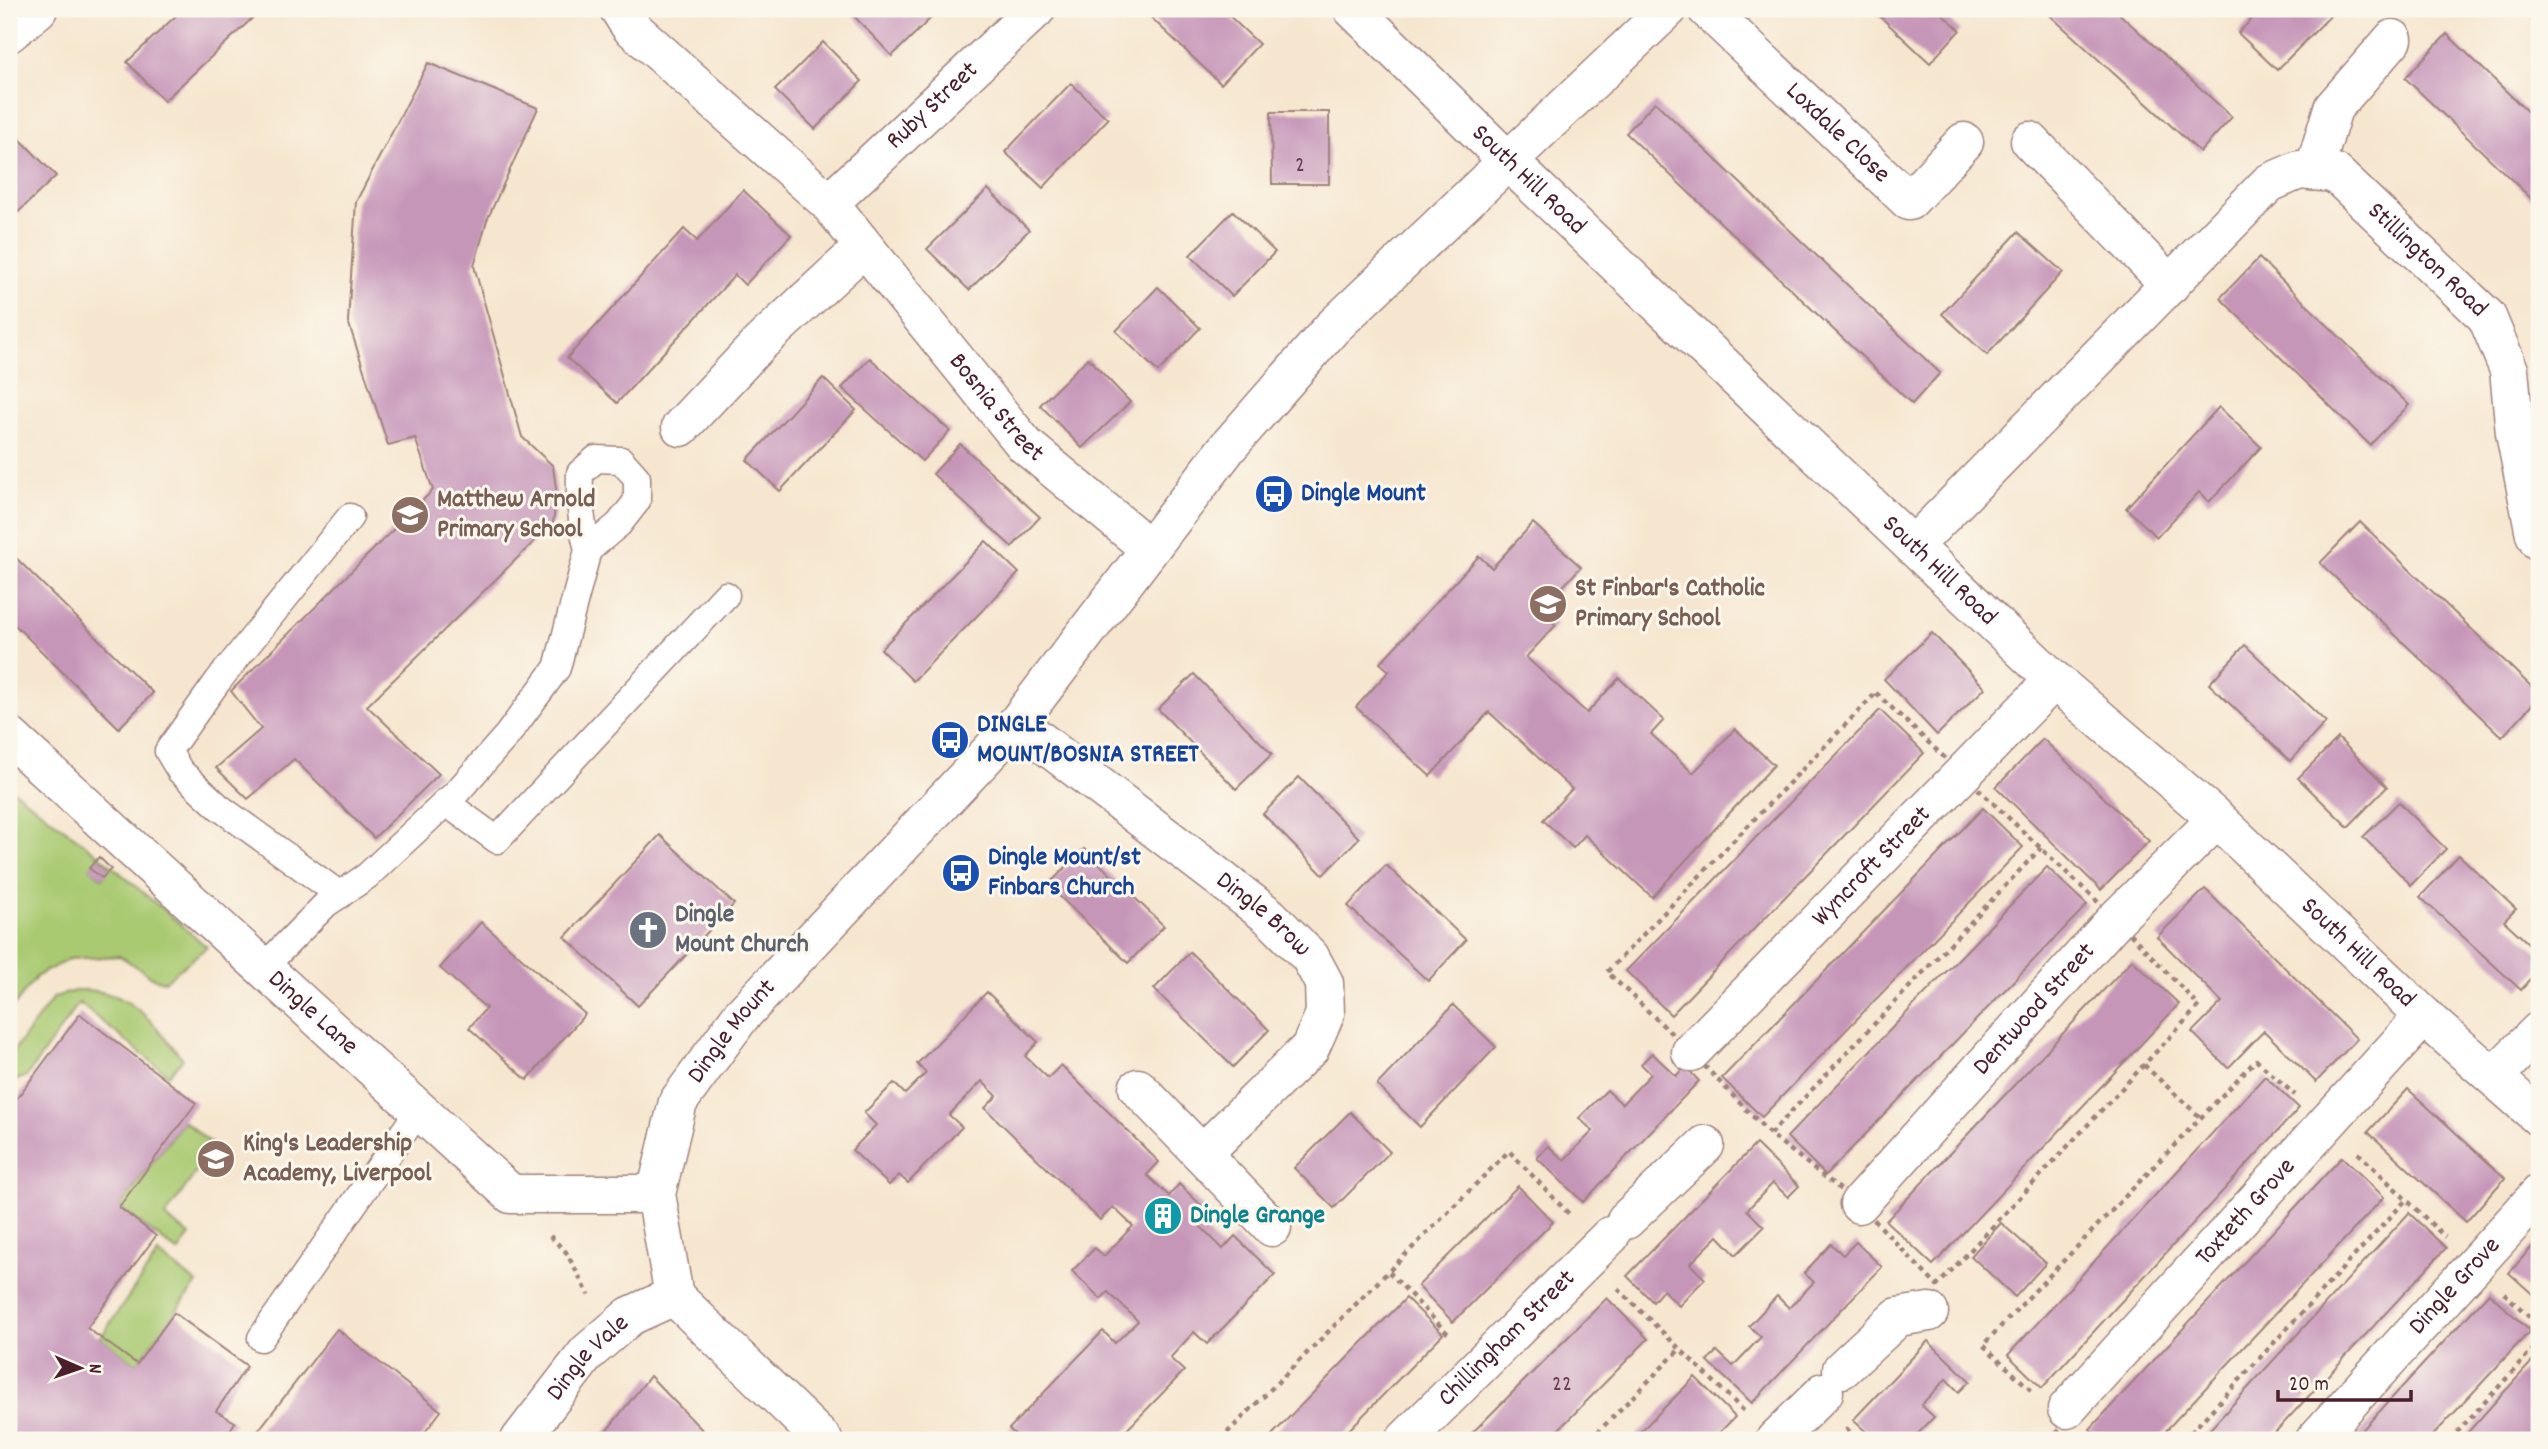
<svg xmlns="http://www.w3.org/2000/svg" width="2548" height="1449" font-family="Dekko,sans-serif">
  <rect width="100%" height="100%" fill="#fbf7ec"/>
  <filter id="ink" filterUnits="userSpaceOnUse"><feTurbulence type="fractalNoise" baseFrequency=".0143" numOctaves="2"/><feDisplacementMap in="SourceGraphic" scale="14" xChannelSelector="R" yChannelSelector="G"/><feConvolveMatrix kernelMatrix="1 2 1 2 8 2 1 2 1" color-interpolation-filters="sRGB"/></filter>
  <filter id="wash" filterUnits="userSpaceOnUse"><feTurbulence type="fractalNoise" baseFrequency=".00686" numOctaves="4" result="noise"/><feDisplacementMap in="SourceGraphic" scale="28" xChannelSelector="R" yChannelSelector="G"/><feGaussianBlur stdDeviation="1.57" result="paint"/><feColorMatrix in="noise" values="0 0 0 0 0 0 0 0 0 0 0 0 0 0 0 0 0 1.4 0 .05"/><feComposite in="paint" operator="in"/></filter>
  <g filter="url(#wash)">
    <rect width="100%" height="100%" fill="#f6e6cf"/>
    <g fill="#aaca72" stroke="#7a744e" stroke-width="2" fill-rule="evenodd">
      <path d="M 9,787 L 99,855 L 207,947 L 165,981 L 157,980 L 120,956 L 69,959 L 37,976 L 9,1012 ZM 99,858 L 110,868 L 102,878 L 90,868 Z"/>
      <path d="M 78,990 C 131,989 152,1022 183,1059 L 168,1075 L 79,1003 L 27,1076 C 4,1083 19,1086 9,1100 L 9,1057 L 54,997 Z"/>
      <path d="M 184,1121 L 214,1146 L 165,1217 L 190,1235 L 178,1252 L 119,1207 Z"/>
      <path d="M 158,1254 L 197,1283 L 137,1364 L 100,1338 Z"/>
    </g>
    <g id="blocks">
      <g fill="#c696b9">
        <path d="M 183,9 L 262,9 L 164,101 L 127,62 Z"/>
        <path d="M 857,9 L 940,9 L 892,56 L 852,14 Z"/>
        <path d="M 1142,9 L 1222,9 L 1259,44 L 1221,84 Z"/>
        <path d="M 1872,9 L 1937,9 L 1960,30 L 1930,63 Z"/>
        <path d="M 2043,9 L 2114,9 L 2232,117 L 2200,152 Z"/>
        <path d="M 2262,9 L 2337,9 L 2277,70 L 2238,33 Z"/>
        <path d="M 2447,34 L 2539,123 L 2539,206 L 2405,78 Z"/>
        <path d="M 823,42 L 862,81 L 815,129 L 775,90 Z"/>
        <path d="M 428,63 L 538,108 L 487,220 L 474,266 L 522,437 L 553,466 L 557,496 L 553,523 L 367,706 L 439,774 L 374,838 L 294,759 L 248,799 L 216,768 L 261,729 L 231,691 L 433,490 L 415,438 L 388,445 L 348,321 L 356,202 Z"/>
        <path d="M 1071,83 L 1108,119 L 1043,188 L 1005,152 Z"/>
        <path d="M 1655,102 L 1940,373 L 1912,404 L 1626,133 Z"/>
        <path d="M 1271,112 L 1329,112 L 1329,184 L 1272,184 Z"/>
        <path d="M 13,132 L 56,176 L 9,221 L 9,136 Z"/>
        <path d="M 988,189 L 1029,230 L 969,290 L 927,249 Z"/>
        <path d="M 743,190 L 791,235 L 745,285 L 735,275 L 617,403 L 567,358 L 684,229 L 697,241 Z"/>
        <path d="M 1233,211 L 1275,252 L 1232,296 L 1190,255 Z"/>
        <path d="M 2018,232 L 2063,272 L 1987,355 L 1942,314 Z"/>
        <path d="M 2259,258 L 2409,405 L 2370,445 L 2220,298 Z"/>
        <path d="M 1158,287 L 1200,328 L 1158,372 L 1116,331 Z"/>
        <path d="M 870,358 L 950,431 L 922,461 L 842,388 Z"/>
        <path d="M 1088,358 L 1130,402 L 1082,448 L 1040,405 Z"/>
        <path d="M 823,378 L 856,410 L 780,491 L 747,460 Z"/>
        <path d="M 2219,407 L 2261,447 L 2209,502 L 2199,492 L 2157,537 L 2126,508 Z"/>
        <path d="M 960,444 L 1040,517 L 1012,547 L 933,474 Z"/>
        <path d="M 2360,522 L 2539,694 L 2539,697 L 2502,737 L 2320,563 Z"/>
        <path d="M 1533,523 L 1581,567 L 1540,611 L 1556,625 L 1526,657 L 1587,713 L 1619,678 L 1664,720 L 1651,734 L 1693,773 L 1735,729 L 1774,765 L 1652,897 L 1585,835 L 1573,848 L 1543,820 L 1572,789 L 1489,712 L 1430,776 L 1356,707 L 1389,671 L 1380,663 L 1479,556 L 1492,568 Z"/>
        <path d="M 986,541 L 1019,573 L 913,681 L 881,649 Z"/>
        <path d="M 9,551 L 153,693 L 119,728 L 9,619 Z"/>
        <path d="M 1932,633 L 1985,688 L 1937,735 L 1884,679 Z"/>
        <path d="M 2245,645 L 2326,722 L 2290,761 L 2209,684 Z"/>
        <path d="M 1194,674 L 1272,754 L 1236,789 L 1158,709 Z"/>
        <path d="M 1880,710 L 1924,753 L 1671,1015 L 1626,971 Z"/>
        <path d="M 2338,738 L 2387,787 L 2348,827 L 2298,778 Z"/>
        <path d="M 2043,739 L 2149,841 L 2101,890 L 1996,787 Z"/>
        <path d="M 1299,777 L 1359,838 L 1323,875 L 1263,814 Z"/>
        <path d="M 2399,802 L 2446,849 L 2411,885 L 2363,837 Z"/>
        <path d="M 1983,808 L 2023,847 L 1762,1117 L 1722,1078 Z"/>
        <path d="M 660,835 L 734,904 L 638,1006 L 565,937 Z"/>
        <path d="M 1084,849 L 1164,926 L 1128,963 L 1048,885 Z"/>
        <path d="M 2459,855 L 2516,909 L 2504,921 L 2539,953 L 2539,970 L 2521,990 L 2420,897 Z"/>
        <path d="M 99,857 L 111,869 L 102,878 L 89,868 Z"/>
        <path d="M 1386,865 L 1466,940 L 1428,981 L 1348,906 Z"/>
        <path d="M 2047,867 L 2087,905 L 1826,1175 L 1787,1137 Z"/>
        <path d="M 2205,889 L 2357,1039 L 2316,1082 L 2264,1031 L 2228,1068 L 2192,1032 L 2222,1002 L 2157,937 Z"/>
        <path d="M 481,922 L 585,1014 L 527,1080 L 469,1028 L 486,1008 L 440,968 Z"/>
        <path d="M 1190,952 L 1269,1030 L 1233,1067 L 1154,989 Z"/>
        <path d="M 2132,960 L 2179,1004 L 1933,1265 L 1886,1221 Z"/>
        <path d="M 987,992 L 1038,1042 L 1025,1056 L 1048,1078 L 1061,1065 L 1159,1162 L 1147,1175 L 1169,1196 L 1179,1184 L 1208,1212 L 1197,1223 L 1223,1249 L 1235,1236 L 1275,1275 L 1207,1344 L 1194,1332 L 1170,1358 L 1184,1371 L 1117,1440 L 1021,1440 L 1009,1429 L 1103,1331 L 1115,1343 L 1138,1321 L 1108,1292 L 1101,1299 L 1072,1271 L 1095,1248 L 1104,1256 L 1133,1226 L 1113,1207 L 1100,1220 L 985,1108 L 997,1096 L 982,1081 L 949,1115 L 962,1127 L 908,1183 L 899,1175 L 889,1185 L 852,1150 L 876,1125 L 864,1113 L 894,1083 L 905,1094 L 926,1073 L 917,1064 Z"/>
        <path d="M 1453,1005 L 1496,1047 L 1420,1127 L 1377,1085 Z"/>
        <path d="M 80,1014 L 196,1103 L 119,1207 L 156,1236 L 87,1328 L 137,1364 L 174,1313 L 247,1366 L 216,1411 L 235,1422 L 229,1432 L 240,1440 L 18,1440 L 9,1434 L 9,1109 Z"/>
        <path d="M 1652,1053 L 1676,1076 L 1685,1066 L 1699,1081 L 1583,1202 L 1537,1158 L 1548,1146 L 1564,1160 L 1593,1131 L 1579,1118 L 1607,1090 L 1622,1104 L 1651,1074 L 1641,1064 Z"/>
        <path d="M 2265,1076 L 2299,1108 L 2042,1388 L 2008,1355 Z"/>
        <path d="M 2408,1089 L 2505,1178 L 2466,1222 L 2368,1132 Z"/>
        <path d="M 1350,1112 L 1390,1152 L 1334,1208 L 1294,1168 Z"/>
        <path d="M 1756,1144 L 1799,1186 L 1788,1197 L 1773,1183 L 1747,1210 L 1764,1227 L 1736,1255 L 1718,1236 L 1690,1264 L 1705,1279 L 1694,1290 L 1679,1306 L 1663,1290 L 1653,1302 L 1627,1276 Z"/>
        <path d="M 2342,1157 L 2384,1197 L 2157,1440 L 2101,1440 L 2090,1429 Z"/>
        <path d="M 1518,1186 L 1553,1222 L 1453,1322 L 1418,1286 Z"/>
        <path d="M 2409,1213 L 2446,1248 L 2268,1440 L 2200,1440 Z"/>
        <path d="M 2001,1223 L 2046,1263 L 2015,1297 L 1971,1256 Z"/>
        <path d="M 2539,1239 L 2539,1300 L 2509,1273 Z"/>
        <path d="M 1856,1242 L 1882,1267 L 1752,1403 L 1707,1361 L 1717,1351 L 1733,1366 L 1761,1337 L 1749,1326 L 1777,1296 L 1789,1308 L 1814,1282 L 1804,1273 L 1831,1244 L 1843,1255 Z"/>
        <path d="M 2489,1293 L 2530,1331 L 2479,1386 L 2429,1440 L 2353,1440 Z"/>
        <path d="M 1406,1298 L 1443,1334 L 1339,1440 L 1267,1440 Z"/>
        <path d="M 1607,1298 L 1648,1339 L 1569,1419 L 1548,1440 L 1465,1440 Z"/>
        <path d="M 337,1329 L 441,1411 L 419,1440 L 251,1440 Z"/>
        <path d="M 1928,1341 L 1970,1381 L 1959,1392 L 1946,1379 L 1921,1405 L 1934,1417 L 1912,1440 L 1895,1440 L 1888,1433 L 1880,1440 L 1875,1440 L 1853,1420 Z"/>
        <path d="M 2539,1354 L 2539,1440 L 2461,1440 L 2495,1402 Z"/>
        <path d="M 650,1376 L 672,1399 L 712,1440 L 604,1440 L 601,1438 Z"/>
        <path d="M 1695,1377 L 1735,1417 L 1712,1440 L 1632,1440 Z"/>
        <path d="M 2058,1430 L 2068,1440 L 2048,1440 Z"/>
      </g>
    </g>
  </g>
  <g filter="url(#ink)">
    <use href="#blocks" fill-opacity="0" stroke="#a0827d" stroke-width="2"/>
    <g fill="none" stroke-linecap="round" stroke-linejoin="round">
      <defs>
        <g id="service">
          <path d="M 445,802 L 497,840 L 726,595"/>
          <path d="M 340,895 L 219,807 L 180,771 L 168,751 L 218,681 L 350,517"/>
          <path d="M 263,968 L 326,904 L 367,876 L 457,792 L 508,734 L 557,668 L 588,550 L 619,524 L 637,501 L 637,478 L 621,460 L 596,459 L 580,473 C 579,500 581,524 588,550"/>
          <path d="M 261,1338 L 419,1110"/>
        </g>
        <g id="pedestrian">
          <path d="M 1626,1220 L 1705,1145"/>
          <path d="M 1842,1369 L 1898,1317 L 1929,1312"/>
        </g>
        <g id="minor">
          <path id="s1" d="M 619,9 L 630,26 L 829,203 L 1025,445 L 1149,548"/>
          <path id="s2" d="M 1353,9 L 1507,160 L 2054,680 L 2217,819 L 2424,1016 L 2539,1117"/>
          <path id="s3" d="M 1707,9 L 1909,201 L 1964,142"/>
          <path d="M 9,33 L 38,9"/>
          <path d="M 2030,141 L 2170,285"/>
          <path d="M 2314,171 L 2333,108 L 2393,39"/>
          <path id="s4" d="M 829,203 L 1036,9"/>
          <path d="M 681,427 L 760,343 L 864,247"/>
          <path id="s5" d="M 1913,546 L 2269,183 L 2299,170 L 2335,173 L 2487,317 L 2509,370 L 2515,433 L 2535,534 L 2539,541"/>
          <path id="s6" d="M 1017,723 L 1269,916 L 1310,957 L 1324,983 L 1325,1014 L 1310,1048 L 1202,1154"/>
          <path id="s7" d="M 9,736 L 511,1194 L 656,1194"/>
          <path id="s8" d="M 1691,1052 L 2054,680"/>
          <path d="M 2494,1076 L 2539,1031"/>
          <path d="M 1138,1088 L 1272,1227"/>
          <path id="s9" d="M 1859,1204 L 2116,919 L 2217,819"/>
          <path id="s10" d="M 674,1296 L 656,1194 L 678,1102 L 740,1017 L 1017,723 L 1227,448 L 1332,328 L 1668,9"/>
          <path d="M 674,1296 L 823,1440"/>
          <path id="s11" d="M 2067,1409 L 2424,1016"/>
          <path id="s12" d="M 520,1440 L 587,1353 L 630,1316 L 674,1296"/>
          <path id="s13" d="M 1405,1440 L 1610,1236"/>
          <path d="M 1775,1440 L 1824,1392"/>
          <path id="s14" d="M 2315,1440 L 2539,1194"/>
        </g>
      </defs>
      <use href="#service" stroke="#a0827d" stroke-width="29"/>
      <use href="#pedestrian" stroke="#a0827d" stroke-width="41"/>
      <use href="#minor" stroke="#a0827d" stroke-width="41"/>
      <g stroke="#a0827d" stroke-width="4.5" stroke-dasharray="5 5" stroke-linecap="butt">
        <path d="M 1876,693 L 2116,919 L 2199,1006 L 1937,1286 L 1859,1204 L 1770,1134 L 1691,1052 L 1607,972 Z"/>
        <path d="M 2144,1065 L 2201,1118"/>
        <path d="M 1770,1134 L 2041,848"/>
        <path d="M 2358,1153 L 2445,1237"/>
        <path d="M 550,1236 L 566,1252 L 589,1295"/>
        <path d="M 1389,1272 L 1451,1337"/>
        <path d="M 1618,1289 L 1745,1412"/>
        <path d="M 2504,1293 L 2539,1326"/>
        <path d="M 2031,1390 L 1983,1345 L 2256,1060 L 2295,1095"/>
        <path d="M 1846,1428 L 1858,1440"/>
        <path d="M 1220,1440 L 1509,1151 L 1570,1215"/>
        <path d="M 1590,1440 L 1680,1349"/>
        <path d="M 2184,1440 L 2406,1200"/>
        <path d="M 2450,1440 L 2539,1343"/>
      </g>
      <use href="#service" stroke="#fff" stroke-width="26"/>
      <use href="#pedestrian" stroke="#fff" stroke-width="38"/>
      <use href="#minor" stroke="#fff" stroke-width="38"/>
    </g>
  </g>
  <defs>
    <symbol id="bus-disc" viewBox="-11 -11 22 22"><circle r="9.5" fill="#1a4fb4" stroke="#fbf7ec"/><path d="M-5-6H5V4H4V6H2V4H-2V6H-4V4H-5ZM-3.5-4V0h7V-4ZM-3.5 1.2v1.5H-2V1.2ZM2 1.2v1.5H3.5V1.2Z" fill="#fff"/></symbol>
    <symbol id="school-disc" viewBox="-11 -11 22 22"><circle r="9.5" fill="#8d6e63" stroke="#fbf7ec"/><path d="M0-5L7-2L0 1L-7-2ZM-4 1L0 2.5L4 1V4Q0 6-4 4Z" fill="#fff"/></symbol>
    <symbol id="church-disc" viewBox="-11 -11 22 22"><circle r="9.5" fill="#6b7280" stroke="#fbf7ec"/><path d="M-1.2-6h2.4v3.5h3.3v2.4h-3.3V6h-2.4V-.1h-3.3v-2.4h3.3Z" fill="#fff"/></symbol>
    <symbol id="building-disc" viewBox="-11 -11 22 22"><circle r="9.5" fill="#0f9aa8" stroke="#fbf7ec"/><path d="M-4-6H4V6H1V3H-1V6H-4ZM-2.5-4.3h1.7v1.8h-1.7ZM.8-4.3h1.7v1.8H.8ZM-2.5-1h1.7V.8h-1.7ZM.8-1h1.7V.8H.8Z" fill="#fff"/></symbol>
  </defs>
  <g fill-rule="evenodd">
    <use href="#bus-disc" x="1252" y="472" width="44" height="44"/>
    <use href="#school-disc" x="388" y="493" width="44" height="44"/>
    <use href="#school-disc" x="1526" y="582" width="44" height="44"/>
    <use href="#bus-disc" x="928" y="718" width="44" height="44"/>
    <use href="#bus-disc" x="939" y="851" width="44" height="44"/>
    <use href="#church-disc" x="626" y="908" width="44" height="44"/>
    <use href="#school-disc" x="194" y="1137" width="44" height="44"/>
    <use href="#building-disc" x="1141" y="1194" width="44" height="44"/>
  </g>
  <g text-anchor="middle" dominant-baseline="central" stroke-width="6" stroke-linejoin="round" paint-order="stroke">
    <g font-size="23" fill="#693d4e">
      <text x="1300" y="166">2</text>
      <text x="1562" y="1385">22</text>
    </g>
    <g font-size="26" fill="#4a1f2b" stroke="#fbf7ec">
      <text stroke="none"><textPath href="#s4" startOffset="142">Ruby Street</textPath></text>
      <text stroke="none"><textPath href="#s3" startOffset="180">Loxdale Close</textPath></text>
      <text stroke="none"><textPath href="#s2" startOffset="245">South Hill Road</textPath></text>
      <text stroke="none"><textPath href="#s5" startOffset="704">Stillington Road</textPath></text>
      <text stroke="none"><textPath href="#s1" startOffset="551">Bosnia Street</textPath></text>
      <text stroke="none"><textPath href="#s2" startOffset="812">South Hill Road</textPath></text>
      <text stroke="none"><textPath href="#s8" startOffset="259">Wyncroft Street</textPath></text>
      <text stroke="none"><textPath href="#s6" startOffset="312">Dingle Brow</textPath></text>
      <text stroke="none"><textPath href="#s2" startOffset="1379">South Hill Road</textPath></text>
      <text stroke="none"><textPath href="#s9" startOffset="262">Dentwood Street</textPath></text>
      <text stroke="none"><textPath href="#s7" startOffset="411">Dingle Lane</textPath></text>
      <text stroke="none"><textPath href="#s10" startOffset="287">Dingle Mount</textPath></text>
      <text stroke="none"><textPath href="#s11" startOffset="266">Toxteth Grove</textPath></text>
      <text stroke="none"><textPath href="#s14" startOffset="208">Dingle Grove</textPath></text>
      <text stroke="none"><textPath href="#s13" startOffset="144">Chillingham Street</textPath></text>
      <text stroke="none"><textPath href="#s12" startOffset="107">Dingle Vale</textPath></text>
    </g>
    <g font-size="26" font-weight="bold" fill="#164399" stroke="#fbf7ec" text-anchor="start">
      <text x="1301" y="494">Dingle Mount</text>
      <text x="977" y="725">DINGLE<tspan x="977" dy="30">MOUNT/BOSNIA STREET</tspan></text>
      <text x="988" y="858">Dingle Mount/st<tspan x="988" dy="30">Finbars Church</tspan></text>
    </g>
    <g font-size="26" font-weight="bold" fill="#785e54" stroke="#fbf7ec" text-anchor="start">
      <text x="437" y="500">Matthew Arnold<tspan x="437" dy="30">Primary School</tspan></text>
      <text x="1575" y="589">St Finbar's Catholic<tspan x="1575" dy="30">Primary School</tspan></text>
      <text x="243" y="1144">King's Leadership<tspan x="243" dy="30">Academy, Liverpool</tspan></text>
    </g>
    <g font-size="26" font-weight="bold" fill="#5b616d" stroke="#fbf7ec" text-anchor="start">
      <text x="675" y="915">Dingle<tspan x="675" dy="30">Mount Church</tspan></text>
    </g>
    <g font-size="26" font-weight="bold" fill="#0d838f" stroke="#fbf7ec" text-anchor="start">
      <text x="1190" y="1216">Dingle Grange</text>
    </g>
  </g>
  <rect width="2548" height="1449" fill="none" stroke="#fbf7ec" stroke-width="35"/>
  <g transform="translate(80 1368) rotate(92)" stroke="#fbf7ec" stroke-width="5" paint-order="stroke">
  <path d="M0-5L12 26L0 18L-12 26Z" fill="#4a1f2b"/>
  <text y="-10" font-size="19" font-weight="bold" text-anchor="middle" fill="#4a1f2b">N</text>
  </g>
  <path d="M2278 1390v10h133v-10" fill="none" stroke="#4a1f2b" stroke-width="3.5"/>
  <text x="2289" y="1390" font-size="21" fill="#4a1f2b" stroke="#fbf7ec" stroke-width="5" paint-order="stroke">20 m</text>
</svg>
